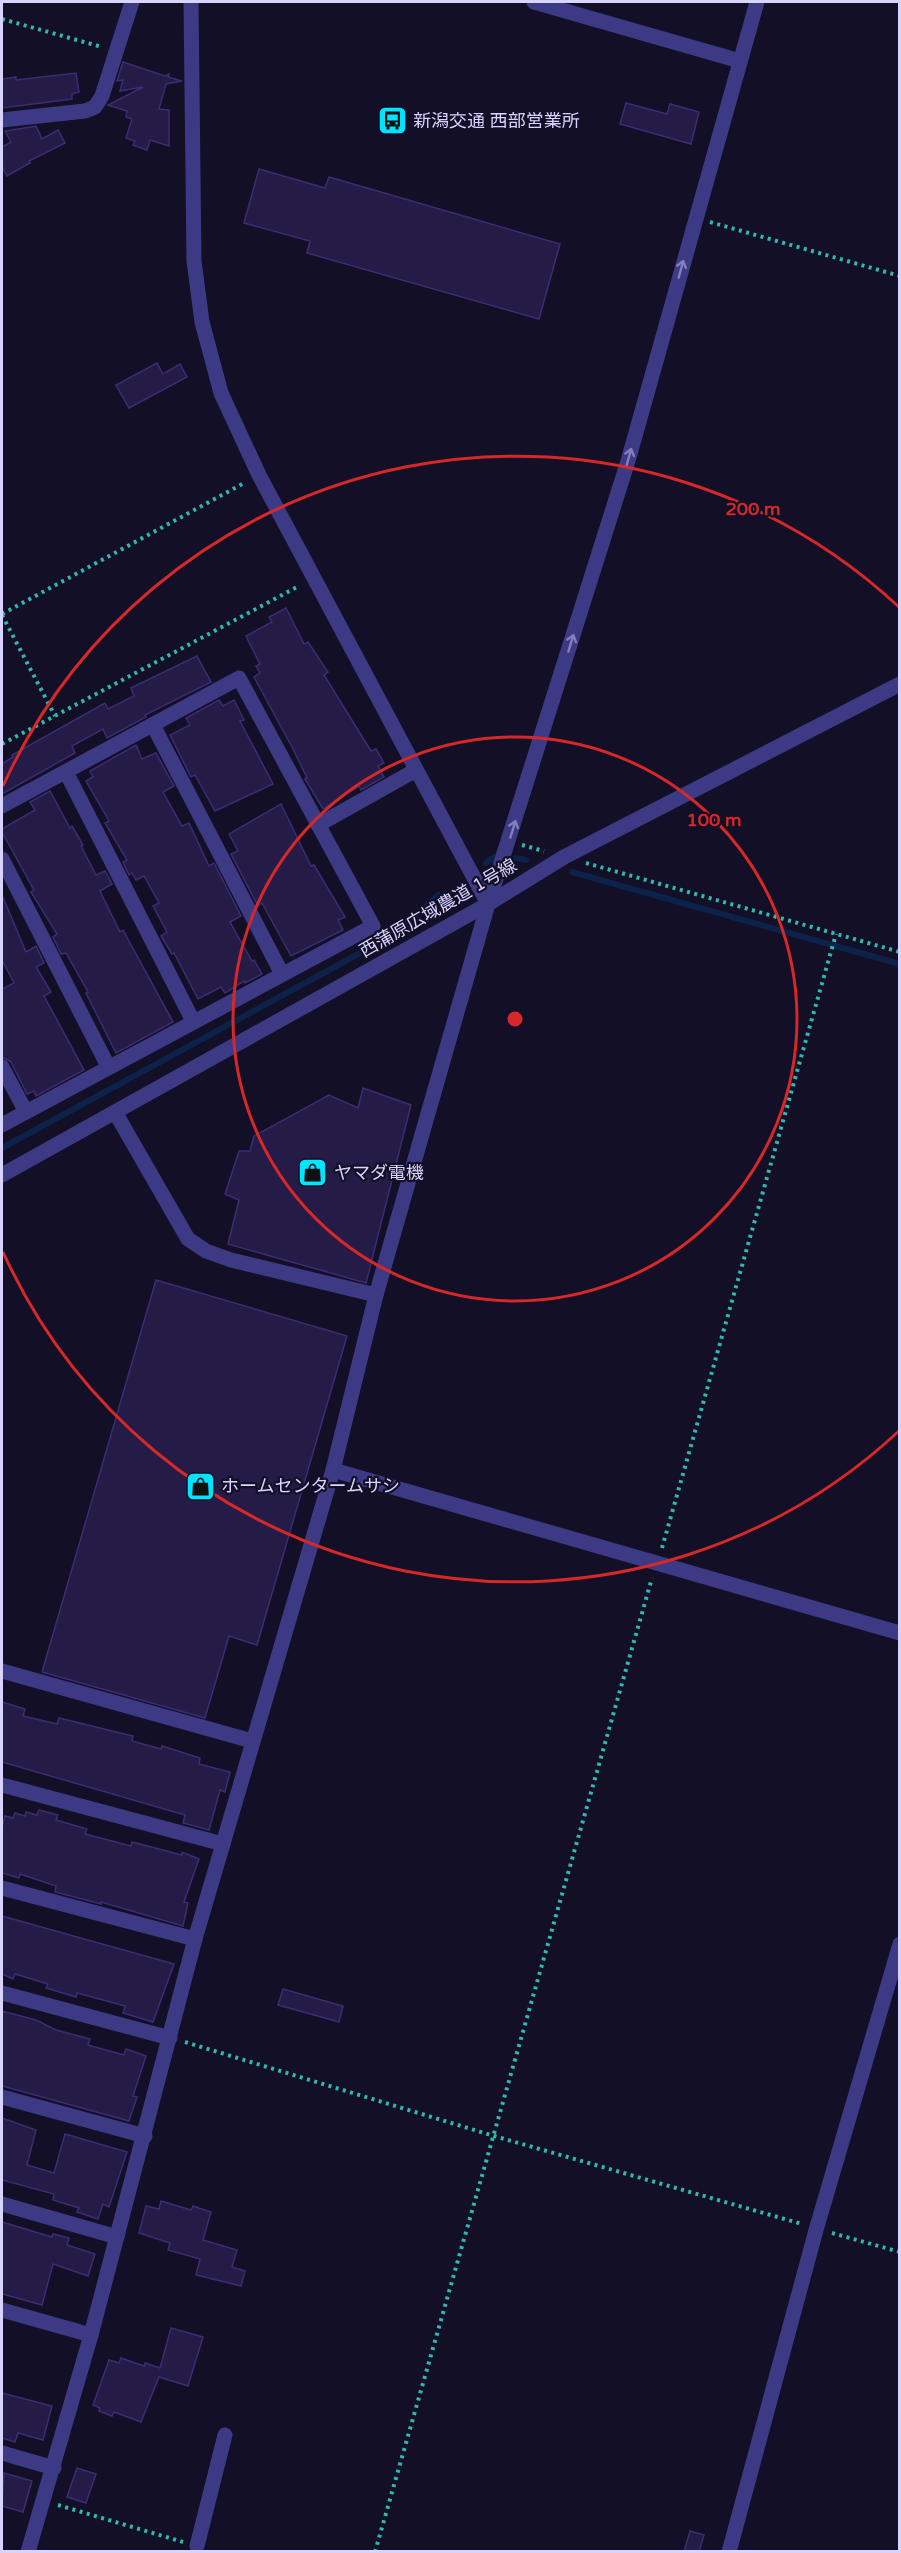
<svg xmlns="http://www.w3.org/2000/svg" width="901" height="2553" font-family="'Varela Round','Noto Sans JP',sans-serif">
  <rect width="100%" height="100%" fill="#130f26"/>
  <g fill="none" stroke-linecap="round" stroke-linejoin="round">
    <g stroke="#0c2248" stroke-width="6">
      <path d="M 516,858 L 526,860"/>
      <path d="M 486,863 L 496,856"/>
      <path d="M 572,872 L 900,964"/>
      <path d="M 2,1148 L 395,934 L 438,895"/>
    </g>
  </g>
  <g fill="#241b47" stroke="#3b2d73" stroke-width="1.5">
    <path d="M 123,62 L 165,76 L 169,74 L 168,77 L 182,81 L 166,84 L 159,109 L 169,110 L 169,146 L 150,140 L 147,150 L 133,145 L 135,141 L 126,138 L 132,119 L 126,117 L 127,111 L 108,105 L 143,87 L 120,91 L 123,80 L 117,81 Z"/>
    <path d="M 76,73 L 79,92 L 72,94 L 72,99 L 2,108 L 2,79 L 16,77 L 16,80 Z"/>
    <path d="M 626,103 L 667,114 L 670,104 L 699,112 L 691,144 L 620,124 Z"/>
    <path d="M 36,126 L 42,139 L 58,130 L 65,143 L 29,161 L 30,163 L 7,176 L 2,166 L 2,147 L 11,142 L 5,131 Z"/>
    <path d="M 259,169 L 325,188 L 329,177 L 560,244 L 539,319 L 307,253 L 310,241 L 244,223 Z"/>
    <path d="M 157,363 L 163,374 L 180,364 L 187,377 L 129,408 L 116,385 Z"/>
    <path d="M 286,608 L 304,644 L 308,642 L 328,672 L 324,675 L 371,751 L 376,749 L 384,763 L 378,766 L 384,777 L 361,790 L 359,786 L 323,809 L 305,779 L 307,778 L 293,749 L 254,677 L 260,673 L 256,666 L 260,664 L 246,636 L 272,622 L 269,617 Z"/>
    <path d="M 197,656 L 211,682 L 145,715 L 146,717 L 107,738 L 103,729 L 72,746 L 75,753 L 2,794 L 2,764 L 13,757 L 12,755 L 105,703 L 108,709 L 134,696 L 131,688 Z"/>
    <path d="M 219,700 L 223,706 L 234,700 L 244,720 L 240,721 L 273,784 L 215,811 L 195,775 L 191,777 L 170,735 L 190,725 L 186,718 Z"/>
    <path d="M 136,745 L 142,759 L 156,753 L 174,786 L 163,792 L 182,826 L 189,823 L 209,866 L 214,863 L 241,916 L 230,922 L 252,961 L 254,960 L 262,974 L 245,983 L 244,981 L 225,993 L 221,987 L 198,999 L 174,953 L 172,954 L 161,936 L 167,932 L 153,906 L 159,903 L 144,876 L 136,880 L 132,873 L 129,875 L 123,862 L 127,860 L 105,823 L 109,821 L 86,781 L 93,777 L 90,771 Z"/>
    <path d="M 50,791 L 70,828 L 72,826 L 83,845 L 81,846 L 96,875 L 105,871 L 112,884 L 100,891 L 120,932 L 123,930 L 173,1022 L 116,1053 L 86,993 L 88,992 L 66,953 L 61,954 L 53,937 L 57,934 L 31,892 L 34,890 L 2,832 L 2,829 L 35,810 L 30,802 Z"/>
    <path d="M 281,804 L 311,866 L 314,865 L 345,917 L 338,920 L 343,930 L 291,956 L 262,903 L 258,906 L 231,854 L 238,851 L 229,834 Z"/>
    <path d="M 2,895 L 26,952 L 36,946 L 44,963 L 36,967 L 51,992 L 44,996 L 84,1070 L 36,1096 L 34,1091 L 27,1094 L 11,1062 L 2,1057 L 2,989 L 14,983 L 2,960 Z"/>
    <path d="M 363,1088 L 411,1105 L 366,1283 L 228,1244 L 239,1200 L 225,1194 L 239,1151 L 250,1151 L 254,1136 L 329,1095 L 358,1108 Z"/>
    <path d="M 156,1280 L 347,1336 L 257,1645 L 229,1636 L 205,1718 L 42,1672 Z"/>
    <path d="M 2,1702 L 25,1709 L 23,1716 L 57,1724 L 59,1718 L 133,1736 L 132,1741 L 161,1749 L 162,1746 L 200,1758 L 199,1764 L 230,1772 L 225,1792 L 220,1790 L 209,1830 L 183,1823 L 185,1815 L 2,1762 Z"/>
    <path d="M 39,1810 L 58,1815 L 56,1820 L 87,1829 L 85,1834 L 131,1846 L 132,1842 L 182,1855 L 182,1852 L 199,1859 L 184,1902 L 188,1903 L 183,1926 L 101,1902 L 101,1904 L 55,1892 L 56,1886 L 20,1874 L 19,1878 L 2,1873 L 2,1827 L 5,1816 L 13,1818 L 15,1813 L 25,1816 L 26,1812 L 37,1815 Z"/>
    <path d="M 2,1916 L 174,1964 L 153,2022 L 123,2013 L 125,2006 L 77,1993 L 76,1997 L 46,1988 L 48,1984 L 15,1974 L 13,1979 L 2,1974 Z"/>
    <path d="M 283,1989 L 343,2006 L 339,2022 L 278,2005 Z"/>
    <path d="M 2,2011 L 36,2020 L 56,2030 L 90,2039 L 88,2045 L 124,2055 L 126,2049 L 146,2056 L 133,2096 L 137,2097 L 129,2121 L 2,2086 Z"/>
    <path d="M 2,2118 L 36,2130 L 27,2165 L 54,2173 L 65,2134 L 127,2152 L 109,2207 L 103,2204 L 98,2219 L 77,2212 L 79,2208 L 53,2200 L 54,2194 L 2,2180 Z"/>
    <path d="M 161,2201 L 191,2210 L 193,2206 L 211,2212 L 203,2240 L 237,2250 L 232,2267 L 245,2271 L 241,2286 L 196,2275 L 200,2259 L 168,2250 L 170,2243 L 139,2233 L 146,2206 L 159,2209 Z"/>
    <path d="M 2,2222 L 52,2237 L 53,2234 L 69,2238 L 67,2245 L 95,2254 L 88,2276 L 53,2264 L 42,2305 L 2,2294 Z"/>
    <path d="M 171,2328 L 203,2337 L 188,2386 L 159,2377 L 141,2422 L 114,2412 L 112,2416 L 99,2411 L 100,2408 L 93,2405 L 109,2360 L 119,2363 L 121,2358 L 144,2366 L 145,2363 L 160,2368 Z"/>
    <path d="M 2,2393 L 52,2406 L 43,2440 L 18,2433 L 15,2442 L 2,2438 Z"/>
    <path d="M 77,2468 L 96,2474 L 86,2503 L 67,2497 Z"/>
    <path d="M 4,2473 L 32,2481 L 23,2512 L 2,2506 Z"/>
    <path d="M 690,2531 L 704,2535 L 699,2552 L 684,2552 Z"/>
  </g>
  <g fill="none" stroke-linecap="round" stroke-linejoin="round">
    <g stroke="#2fb8b0" stroke-width="4" stroke-dasharray="3 4.5" stroke-linecap="butt">
      <path d="M 2,19 L 102,47"/>
      <path d="M 710,222 L 900,276"/>
      <path d="M 2,614 L 246,482"/>
      <path d="M 2,615 L 55,716"/>
      <path d="M 2,744 L 299,586"/>
      <path d="M 522,845 L 544,851"/>
      <path d="M 586,863 L 900,952"/>
      <path d="M 662,1548 L 836,934"/>
      <path d="M 185,2042 L 494,2136 L 802,2224"/>
      <path d="M 832,2233 L 900,2252"/>
      <path d="M 58,2505 L 183,2542"/>
      <path d="M 375,2552 L 652,1578"/>
    </g>
    <g stroke="#3d3a85" stroke-width="15">
      <path d="M 191,2 L 194,261 L 202,322 L 221,393 L 259,475 L 488,904"/>
      <path d="M 534,2 L 740,61"/>
      <path d="M 2,120 L 85,111 L 95,107 L 102,96 L 132,2"/>
      <path d="M 153,725 L 282,974"/>
      <path d="M 66,772 L 193,1021"/>
      <path d="M 2,806 L 239,678 L 373,926 L 2,1125"/>
      <path d="M 318,825 L 416,770"/>
      <path d="M 2,859 L 108,1066"/>
      <path d="M 2,1067 L 26,1112"/>
      <path d="M 115,1112 L 188,1239 L 206,1251 L 231,1260 L 376,1295"/>
      <path d="M 2,1175 L 488,904 L 564,857 L 900,684"/>
      <path d="M 333,1470 L 900,1633"/>
      <path d="M 2,1671 L 252,1741"/>
      <path d="M 2,1785 L 223,1844"/>
      <path d="M 2,1888 L 195,1939"/>
      <path d="M 2,1993 L 170,2038"/>
      <path d="M 2,2097 L 145,2136"/>
      <path d="M 2,2204 L 117,2237"/>
      <path d="M 2,2310 L 91,2335"/>
      <path d="M 2,2453 L 54,2468"/>
      <path d="M 197,2546 L 225,2435"/>
      <path d="M 28,2552 L 91,2335 L 195,1939 L 333,1470 L 376,1295 L 488,904 L 628,461 L 757,2"/>
      <path d="M 729,2552 L 816,2230 L 900,1944"/>
    </g>
  </g>
  <defs><path id="oneway-shaft" d="M-6 0H5M1.5-3L5.5 0L1.5 3" fill="none" stroke-width="1.6" stroke-linecap="round" stroke-linejoin="round" transform="scale(1.5)"/></defs>
  <g stroke="#837fbc">
    <use href="#oneway-shaft" transform="translate(681 269) rotate(-75)"/>
    <use href="#oneway-shaft" transform="translate(629 457) rotate(-74)"/>
    <use href="#oneway-shaft" transform="translate(571 643) rotate(-73)"/>
    <use href="#oneway-shaft" transform="translate(513 829) rotate(-73)"/>
  </g>
  <g fill="none" stroke="#d62828" stroke-width="3">
    <circle cx="515" cy="1019" r="282"/>
    <path d="M899 1431A563 563 0 0 1 3 1252M3 786A563 563 0 0 1 899 607"/>
  </g>
  <defs>
    <symbol id="bus-square" viewBox="-11 -11 22 22"><rect x="-9" y="-9" width="18" height="18" rx="4" fill="#00e5ff" stroke="#130f26"/><path d="M-5-6H5V4H4V6H2V4H-2V6H-4V4H-5ZM-3.5-4V0h7V-4ZM-3.5 1.2v1.5H-2V1.2ZM2 1.2v1.5H3.5V1.2Z" fill="#111"/></symbol>
    <symbol id="shop-square" viewBox="-11 -11 22 22"><rect x="-9" y="-9" width="18" height="18" rx="4" fill="#00e5ff" stroke="#130f26"/><path d="M-5-2.5h2.3a2.7 3.5 0 0 1 5.4 0H5L5.5 6h-11ZM-1.5-2.5h3a1.5 2.3 0 0 0-3 0Z" fill="#111"/></symbol>
  </defs>
  <g fill-rule="evenodd">
    <use href="#bus-square" x="376" y="104" width="33" height="33"/>
    <use href="#shop-square" x="296" y="1156" width="33" height="33"/>
    <use href="#shop-square" x="184" y="1470" width="33" height="33"/>
  </g>
  <g text-anchor="middle" dominant-baseline="central" stroke-width="4.5" stroke-linejoin="round" paint-order="stroke">
    <g font-size="18" fill="#d9d4ff" stroke="#130f26" text-anchor="start">
      <text x="413" y="121">新潟交通 西部営業所</text>
      <text x="334" y="1173">ヤマダ電機</text>
      <text x="221" y="1486">ホームセンタームサシ</text>
    </g>
    <g font-size="18" fill="#d9d4ff" stroke="#130f26">
      <text transform="translate(438 908) rotate(-30)">西蒲原広域農道 1号線</text>
    </g>
  </g>
  <circle cx="515" cy="1019" r="9" fill="#d62828" stroke="#130f26" stroke-width="3"/>
  <g font-size="18" text-anchor="middle" font-weight="bold" fill="#d62828" stroke="#130f26" stroke-width="4.5" stroke-linejoin="round" paint-order="stroke">
    <text x="753" y="515">200 m</text>
    <text x="714" y="826">100 m</text>
  </g>
  <rect width="901" height="2553" fill="none" stroke="#d9d4ff" stroke-width="6"/>
</svg>
